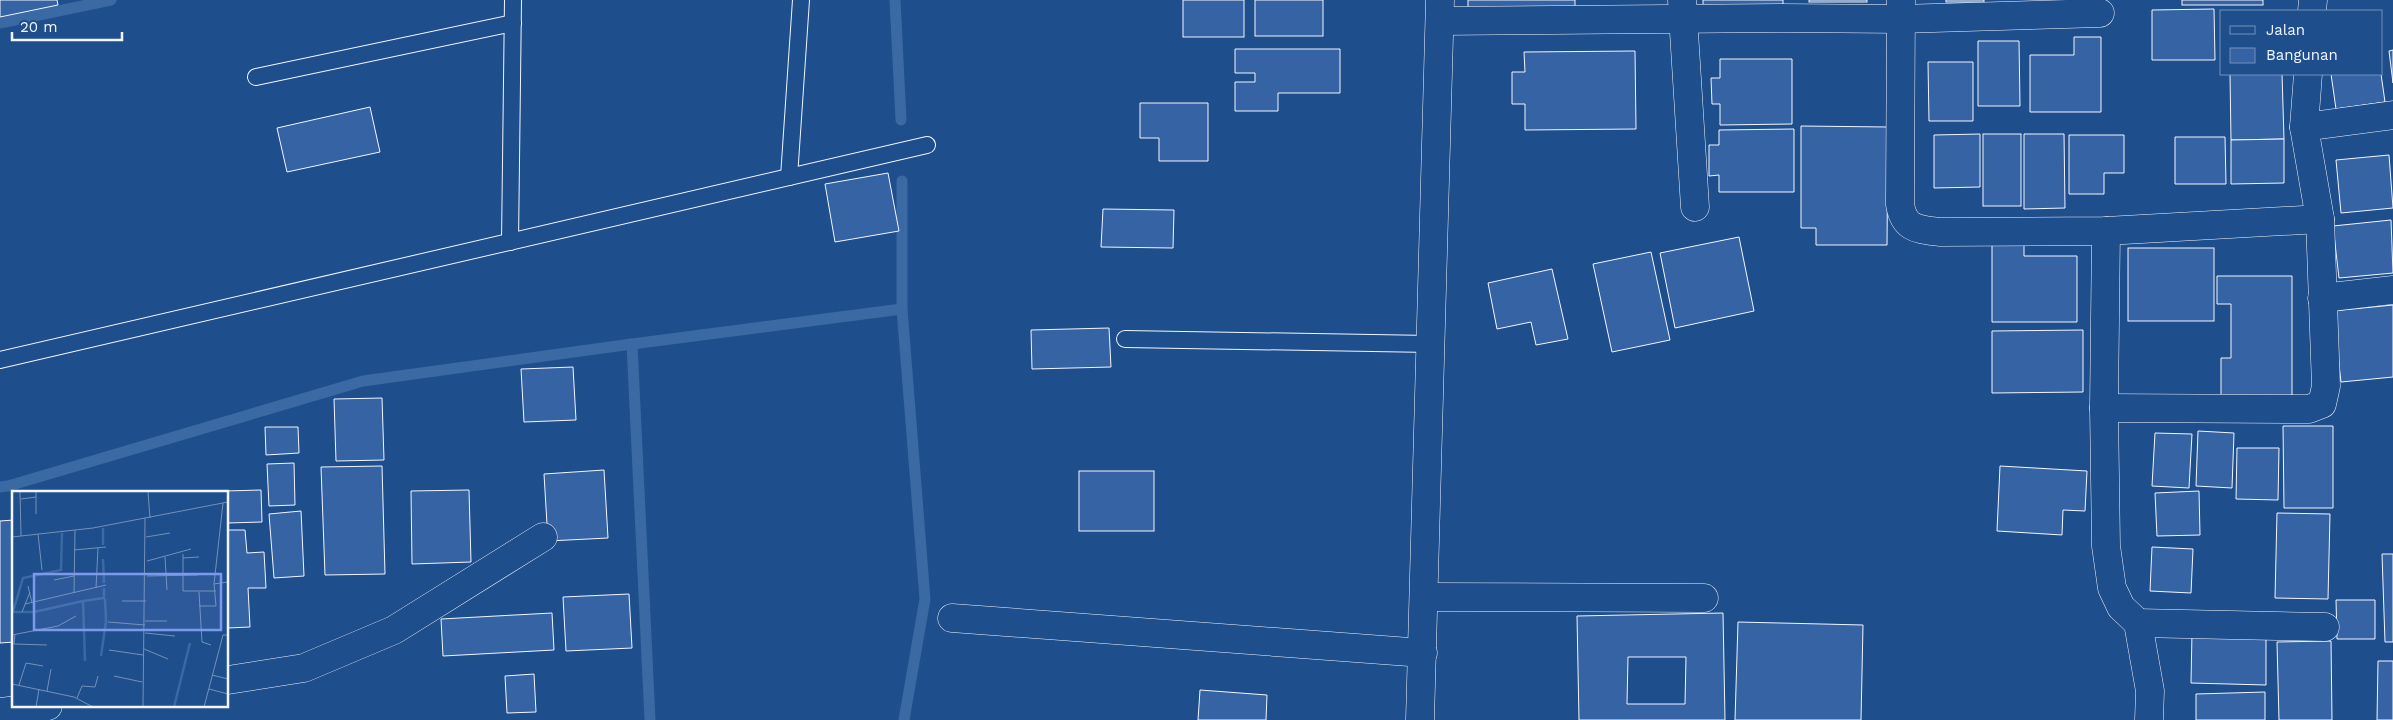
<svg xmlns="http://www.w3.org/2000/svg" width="2393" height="720" font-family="'Work Sans',sans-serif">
  <rect width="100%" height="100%" fill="#1f4e8c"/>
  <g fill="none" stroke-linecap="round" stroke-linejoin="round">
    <g stroke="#3b69a3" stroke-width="11">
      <path d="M 895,0 L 901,120"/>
      <path d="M 0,23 L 111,0"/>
      <path d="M 902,309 L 925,599 L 904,720"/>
      <path d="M 0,487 L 8,486 L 363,381 L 632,344"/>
      <path d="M 650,720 L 632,344 L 902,309 L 902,181"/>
    </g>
  </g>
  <g fill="#3563a3" stroke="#f2f6ff" fill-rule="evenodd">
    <path d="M 0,0 L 57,0 L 58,5 L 0,17 Z"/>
    <rect x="1183" y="0" width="61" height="37"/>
    <rect x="1255" y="0" width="68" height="36"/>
    <path d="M 1468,0 L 1575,0 L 1575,9 L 1468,11 Z"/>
    <path d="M 1703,0 L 1783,0 L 1783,7 L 1703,9 Z"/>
    <rect x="1809" y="0" width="58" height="2"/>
    <rect x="1946" y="0" width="38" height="2"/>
    <rect x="2182" y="0" width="81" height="5"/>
    <path d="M 2214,9 L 2215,60 L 2152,60 L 2152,10 Z"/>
    <path d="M 2074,37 L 2101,37 L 2101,112 L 2030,112 L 2030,55 L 2074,55 Z"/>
    <path d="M 1978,41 L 2019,41 L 2020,106 L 1978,106 Z"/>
    <path d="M 1235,49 L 1340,49 L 1340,93 L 1278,93 L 1278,111 L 1235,111 L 1235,82 L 1255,82 L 1255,73 L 1235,73 Z"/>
    <path d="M 2393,50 L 2393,83 L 2389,51 Z"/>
    <path d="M 1635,51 L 1636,129 L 1525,130 L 1525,104 L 1512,104 L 1512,72 L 1525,72 L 1524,52 Z"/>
    <path d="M 1720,59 L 1792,59 L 1792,124 L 1720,125 L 1720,104 L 1712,104 L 1711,78 L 1720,78 Z"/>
    <path d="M 1928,62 L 1973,62 L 1973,121 L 1929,121 Z"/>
    <path d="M 2230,74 L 2282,74 L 2284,139 L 2231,140 Z"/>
    <path d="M 2331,74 L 2381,74 L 2385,102 L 2336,109 Z"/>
    <path d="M 1140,103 L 1208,103 L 1208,161 L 1159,161 L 1159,138 L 1140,138 Z"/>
    <path d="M 370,107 L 380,152 L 287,172 L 277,128 Z"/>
    <path d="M 1801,126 L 1888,127 L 1887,245 L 1816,245 L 1816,228 L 1801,228 Z"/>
    <path d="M 1794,129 L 1794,192 L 1719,192 L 1719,175 L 1709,176 L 1709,145 L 1719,145 L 1719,130 Z"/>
    <path d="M 1980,134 L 1980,187 L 1934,188 L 1934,135 Z"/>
    <rect x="1983" y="134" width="38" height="72"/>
    <path d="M 2024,134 L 2064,134 L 2065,208 L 2024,209 Z"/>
    <path d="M 2069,135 L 2124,135 L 2124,173 L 2104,173 L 2104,194 L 2069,194 Z"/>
    <path d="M 2175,137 L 2225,137 L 2226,184 L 2175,184 Z"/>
    <path d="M 2284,139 L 2284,183 L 2231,184 L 2231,140 Z"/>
    <path d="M 2389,155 L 2393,208 L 2341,213 L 2336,160 Z"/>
    <path d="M 888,173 L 899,231 L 835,242 L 825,184 Z"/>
    <path d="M 1103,209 L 1174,210 L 1173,248 L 1101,247 Z"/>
    <path d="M 2391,220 L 2393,273 L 2339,278 L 2333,226 Z"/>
    <path d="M 1739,237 L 1754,311 L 1675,328 L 1660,253 Z"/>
    <path d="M 1992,243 L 2024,243 L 2024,256 L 2077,256 L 2077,322 L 1992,322 Z"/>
    <rect x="2128" y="248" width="86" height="73"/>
    <path d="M 1651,252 L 1670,340 L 1612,352 L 1593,264 Z"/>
    <path d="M 1552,269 L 1568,339 L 1536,345 L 1531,322 L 1497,329 L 1488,283 Z"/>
    <path d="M 2217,276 L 2292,276 L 2292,400 L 2221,400 L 2221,358 L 2231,358 L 2231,304 L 2217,304 Z"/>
    <path d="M 2393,305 L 2393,377 L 2341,382 L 2333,311 Z"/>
    <path d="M 1109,328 L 1111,367 L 1032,369 L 1031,330 Z"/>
    <path d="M 2083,330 L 2083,392 L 1992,393 L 1992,331 Z"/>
    <path d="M 573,367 L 576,420 L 524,422 L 521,369 Z"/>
    <path d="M 382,398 L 384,460 L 336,461 L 334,399 Z"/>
    <path d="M 2283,426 L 2333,426 L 2333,508 L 2284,508 Z"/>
    <path d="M 265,427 L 298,427 L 299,453 L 266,455 Z"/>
    <path d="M 2198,431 L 2234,433 L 2232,488 L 2196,486 Z"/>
    <path d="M 2155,433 L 2192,434 L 2189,488 L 2152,486 Z"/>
    <path d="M 2237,448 L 2279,448 L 2278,500 L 2236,499 Z"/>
    <path d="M 294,463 L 295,505 L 269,506 L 267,464 Z"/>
    <path d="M 382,466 L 385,574 L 325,575 L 321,467 Z"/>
    <path d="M 2000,466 L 2087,471 L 2085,511 L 2063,510 L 2062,535 L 1997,531 Z"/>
    <path d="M 604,470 L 608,538 L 548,541 L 544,474 Z"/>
    <rect x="1079" y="471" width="75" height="60"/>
    <path d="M 261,490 L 262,522 L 228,523 L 228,492 L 190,492 Z"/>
    <path d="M 469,490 L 471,562 L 412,564 L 411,491 Z"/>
    <path d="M 2199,491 L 2200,535 L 2157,536 L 2155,493 Z"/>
    <path d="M 301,511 L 304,576 L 274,578 L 269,514 Z"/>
    <path d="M 2277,513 L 2330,514 L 2328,599 L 2275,598 Z"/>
    <path d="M 14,520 L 14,642 L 0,643 L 0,521 Z"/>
    <path d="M 228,530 L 245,530 L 247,553 L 264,552 L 266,588 L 248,588 L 250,627 L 228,628 Z"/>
    <path d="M 2152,547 L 2193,549 L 2191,593 L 2150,591 Z"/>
    <path d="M 2382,554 L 2393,554 L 2393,642 L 2385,642 Z"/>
    <path d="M 629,594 L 632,648 L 566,651 L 563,597 Z"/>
    <path d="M 2336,600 L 2375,600 L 2375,639 L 2337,639 Z"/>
    <path d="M 552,613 L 554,650 L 443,656 L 441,619 Z"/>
    <path d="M 1723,613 L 1725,720 L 1579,720 L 1577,616 ZM 1628,657 L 1686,657 L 1685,704 L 1627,704 Z"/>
    <path d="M 1738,622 L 1863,625 L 1861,720 L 1735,720 Z"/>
    <path d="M 2192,632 L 2266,633 L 2266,685 L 2191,683 Z"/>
    <path d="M 2331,641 L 2332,720 L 2279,720 L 2277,642 Z"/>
    <path d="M 2378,661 L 2393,661 L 2393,720 L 2377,720 Z"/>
    <path d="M 534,674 L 536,712 L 507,713 L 505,676 Z"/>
    <path d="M 1200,690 L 1267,695 L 1266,720 L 1198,720 Z"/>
    <path d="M 2265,692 L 2265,720 L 2196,720 L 2196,694 Z"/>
  </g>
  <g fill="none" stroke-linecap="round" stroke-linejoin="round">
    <defs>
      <g id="service">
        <path d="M 256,77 L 513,23"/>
        <path d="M 789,177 L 801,0"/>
        <path d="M 510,242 L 513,0"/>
        <path d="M 1125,339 L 1431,344"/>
        <path d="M 0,360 L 927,145"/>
      </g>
      <g id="minor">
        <path d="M 1682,0 L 1695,207"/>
        <path d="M 1901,0 L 1900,204 C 1904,229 1917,229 1939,232 L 2106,231 L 2320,219"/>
        <path d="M 2312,11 L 2313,0"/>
        <path d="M 1440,21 L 1782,18 L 1900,19 L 2100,13"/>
        <path d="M 2304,127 L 2308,74"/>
        <path d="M 2106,231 L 2104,408 L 2106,546 L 2112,588 L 2121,607 L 2138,623 L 2150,691 L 2149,720"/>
        <path d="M 2322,298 L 2393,290"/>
        <path d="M 2104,408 L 2309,409 L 2322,404 L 2326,386 L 2320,219 L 2304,127 L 2393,115"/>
        <path d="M 1425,597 L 1704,598"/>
        <path d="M 952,618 L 1423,653"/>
        <path d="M 2138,623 L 2325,627"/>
        <path d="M 228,680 L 304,668 L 394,630 L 543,537"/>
        <path d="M 0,712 L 48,706"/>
        <path d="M 1420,720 L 1440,0"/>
      </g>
    </defs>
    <use href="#service" stroke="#f2f6ff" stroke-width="18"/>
    <use href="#minor" stroke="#f2f6ff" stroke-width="29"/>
    <use href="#service" stroke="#1f4e8c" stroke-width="16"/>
    <use href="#minor" stroke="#1f4e8c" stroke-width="28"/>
  </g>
  <g transform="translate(12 491)">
    <rect width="216" height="216" fill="#1f4e8c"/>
    <path fill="none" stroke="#3b69a3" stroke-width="2.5" d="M 50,42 L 49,79 L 11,87 L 1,121 L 22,121 L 71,110M 91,54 L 91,37M 91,68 L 92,92M 89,165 L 94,130 L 93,108M 73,170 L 71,110 L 92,107 L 92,97M 162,216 L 178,152"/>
    <path fill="none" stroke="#7391ba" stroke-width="1" d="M 8,1 L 9,45M 24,1 L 24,23M 136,1 L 138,27M 9,8 L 24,6M 26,43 L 30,79M 0,46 L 81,37 L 216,11M 134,46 L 158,42M 62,59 L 94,56M 171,63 L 171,100 L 204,100M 153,66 L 155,99M 171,67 L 187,66M 135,70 L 179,58M 135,85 L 186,84M 42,89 L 62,85M 202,93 L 211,12M 16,95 L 20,112M 84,97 L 86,57M 187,101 L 190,151 L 199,154M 62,102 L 63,39M 110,110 L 134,110M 13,113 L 94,94M 187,115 L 204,115 L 202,93 L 216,91M 10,121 L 18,101M 133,130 L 155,130M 96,131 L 133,134M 133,142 L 163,145M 3,143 L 2,153 L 35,154M 0,144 L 46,135 L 64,125M 132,158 L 156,168M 97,159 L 131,164M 200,184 L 216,188M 102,185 L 130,191M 0,193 L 62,206 L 81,216M 7,194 L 14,172 L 31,175M 197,198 L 216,203M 35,200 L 39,178M 65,207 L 70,195 L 83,196 L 86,185M 24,216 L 27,198M 131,216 L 133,27M 192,216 L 211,144 L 216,144"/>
    <path fill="#7d9aea" fill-opacity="0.15" stroke="#7d9aea" stroke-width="2.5" d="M 22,83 L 209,83 L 209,139 L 22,139 Z"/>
    <rect width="216" height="216" fill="none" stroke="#f2f6ff" stroke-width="2.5"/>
  </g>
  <rect x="2220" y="10" width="162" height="65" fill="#1f4e8c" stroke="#7391ba"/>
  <rect x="2230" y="26" width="25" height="8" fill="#1f4e8c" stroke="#7391ba"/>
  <text x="2266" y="35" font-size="15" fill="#f2f6ff">Jalan</text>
  <rect x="2230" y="48" width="25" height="15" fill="#3563a3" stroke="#7391ba"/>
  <text x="2266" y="60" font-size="15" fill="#f2f6ff">Bangunan</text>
  <path d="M12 32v8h110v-8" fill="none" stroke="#f2f6ff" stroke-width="2.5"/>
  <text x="20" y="32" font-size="15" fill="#f2f6ff" stroke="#1f4e8c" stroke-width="4" paint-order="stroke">20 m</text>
</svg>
